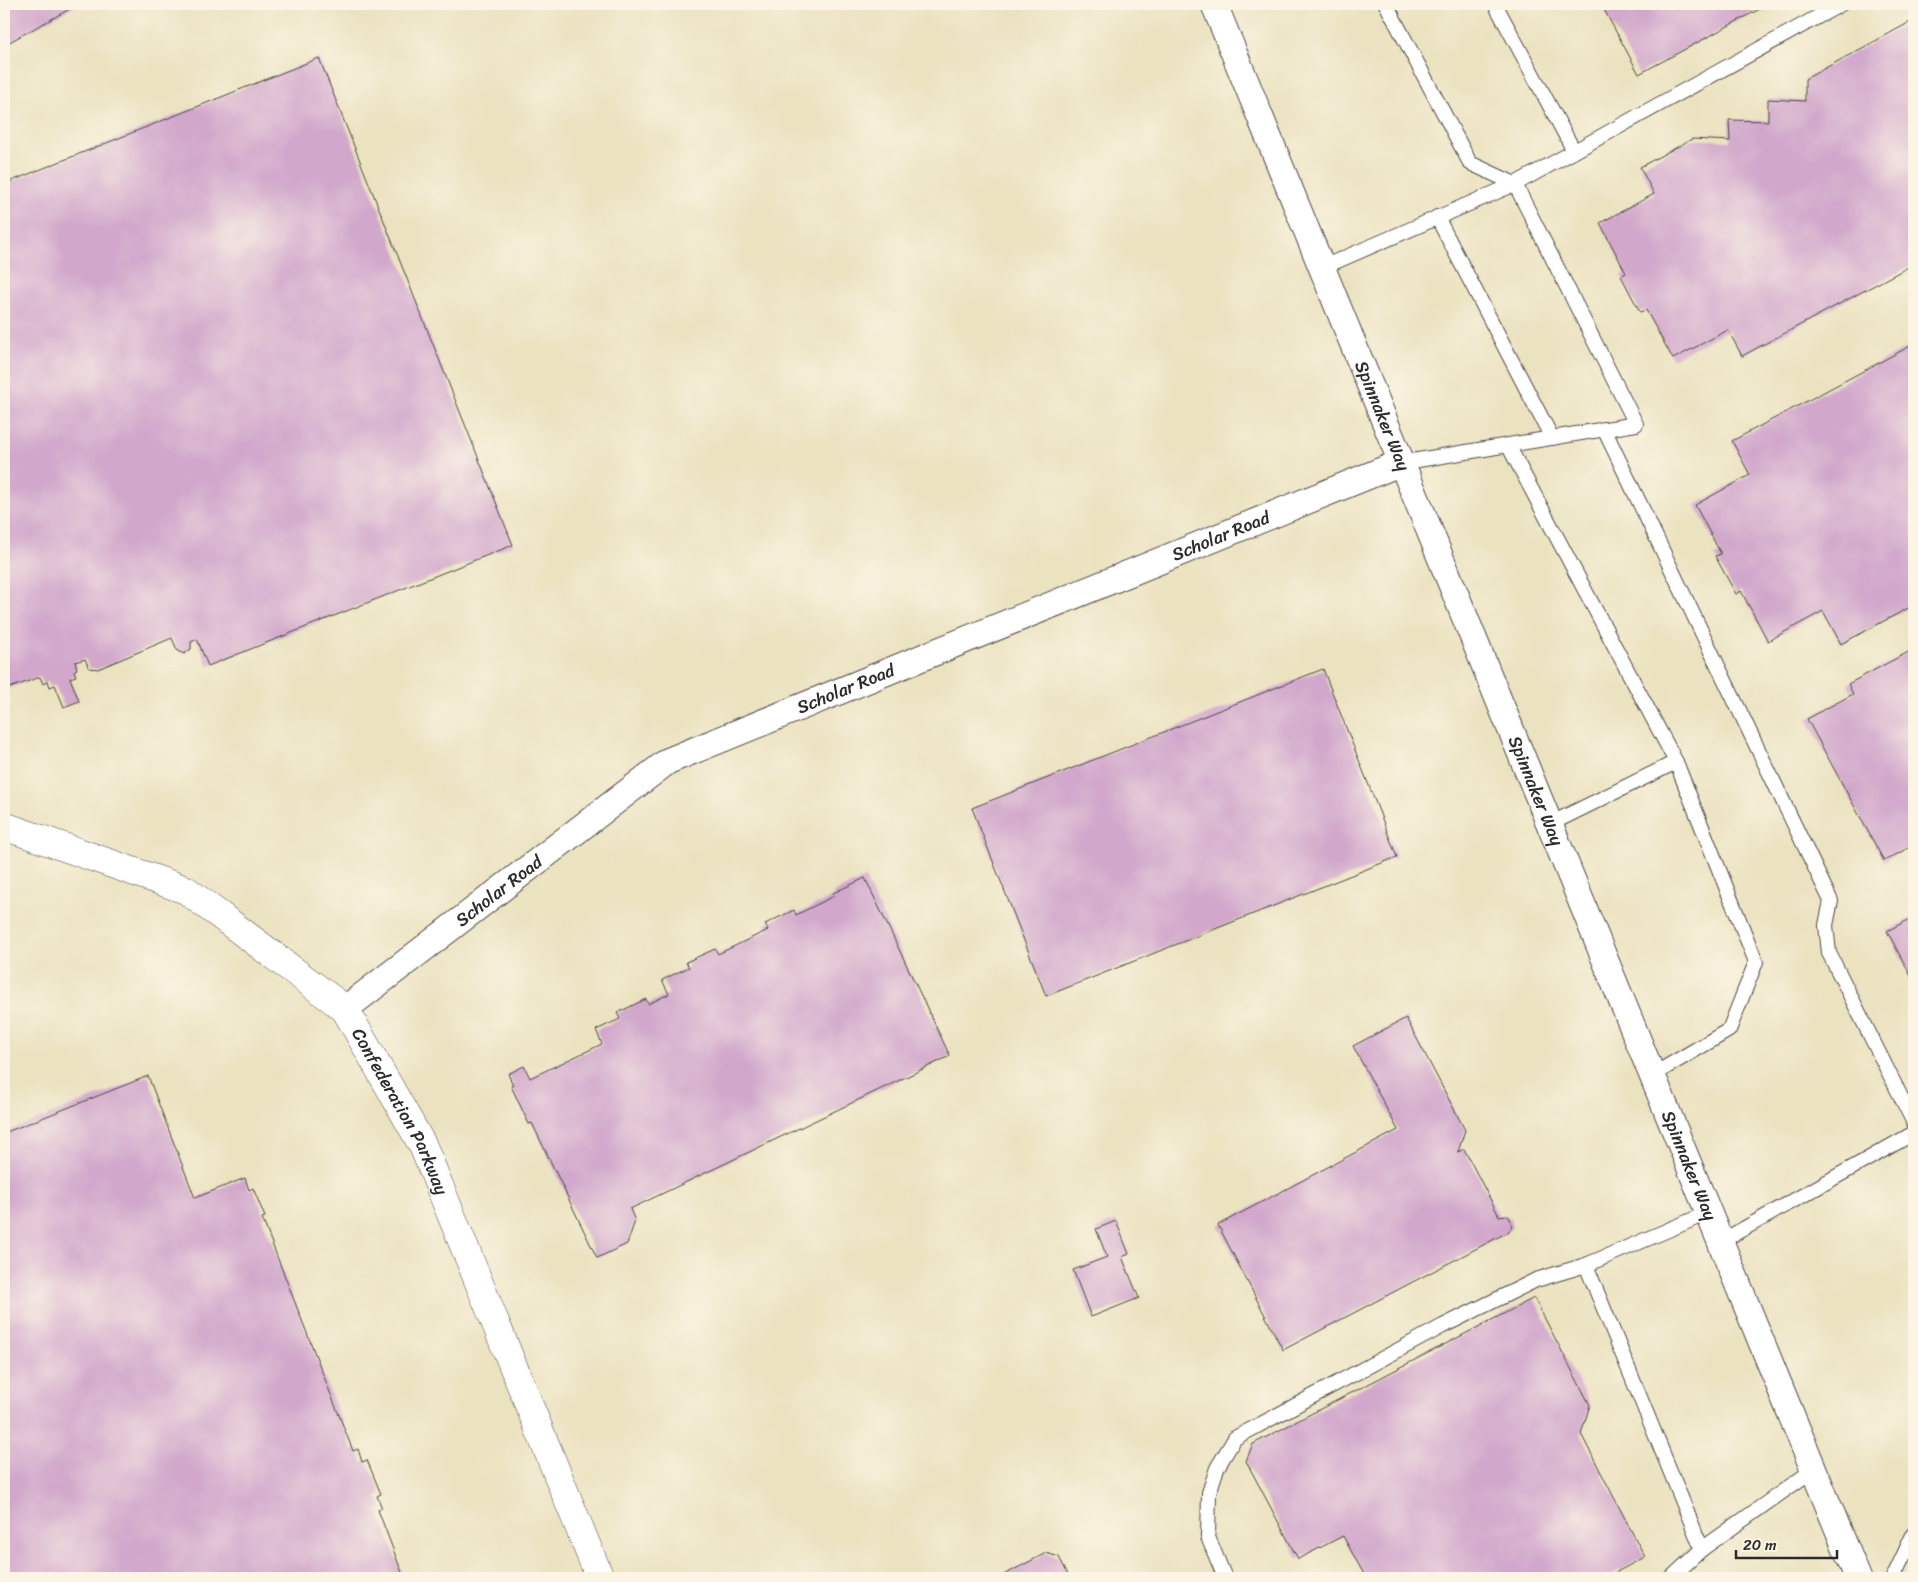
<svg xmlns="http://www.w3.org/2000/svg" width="1918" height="1582" font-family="Sriracha,sans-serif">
  <rect width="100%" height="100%" fill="#fcf5e5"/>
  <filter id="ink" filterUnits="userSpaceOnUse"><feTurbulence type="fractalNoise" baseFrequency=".02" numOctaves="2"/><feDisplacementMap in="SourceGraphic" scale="10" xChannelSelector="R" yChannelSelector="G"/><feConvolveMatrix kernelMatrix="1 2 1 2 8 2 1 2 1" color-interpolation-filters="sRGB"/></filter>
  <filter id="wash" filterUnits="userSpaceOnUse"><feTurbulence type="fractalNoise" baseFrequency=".0096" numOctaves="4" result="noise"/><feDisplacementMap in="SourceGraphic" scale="20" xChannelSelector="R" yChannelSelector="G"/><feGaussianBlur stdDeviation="1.12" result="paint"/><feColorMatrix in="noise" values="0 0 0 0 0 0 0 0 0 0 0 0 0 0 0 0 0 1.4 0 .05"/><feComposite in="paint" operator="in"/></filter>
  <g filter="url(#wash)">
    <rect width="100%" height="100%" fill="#ebe2c0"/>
    <g id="blocks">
      <g fill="#d1a8cc">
        <path d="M 4,4 L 79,4 L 4,45 Z"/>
        <path d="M 1601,4 L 1769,4 L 1639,74 Z"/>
        <path d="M 1914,20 L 1914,264 L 1742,356 L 1728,330 L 1673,359 L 1646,310 L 1640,312 L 1621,276 L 1626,273 L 1600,223 L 1654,194 L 1640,167 L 1692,139 L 1730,141 L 1729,120 L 1768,121 L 1768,99 L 1805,101 L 1805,79 Z"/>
        <path d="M 319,58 L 513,545 L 208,666 L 197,639 L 191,642 L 191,649 L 184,654 L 177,650 L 172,638 L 98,669 L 89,668 L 85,659 L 75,662 L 77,669 L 74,671 L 76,676 L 70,678 L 79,701 L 64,707 L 55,685 L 50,687 L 48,681 L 43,684 L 40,677 L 4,690 L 4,184 Z"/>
        <path d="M 1914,344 L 1914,605 L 1841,644 L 1823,611 L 1768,641 L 1741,591 L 1736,594 L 1715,556 L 1721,554 L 1695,505 L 1750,475 L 1732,441 Z"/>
        <path d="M 1914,649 L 1914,845 L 1884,861 L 1807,719 L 1853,694 L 1848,684 Z"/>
        <path d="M 1323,669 L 1397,857 L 1046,996 L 972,808 Z"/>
        <path d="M 865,878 L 950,1056 L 630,1209 L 635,1221 L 627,1244 L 597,1258 L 532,1123 L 529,1124 L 511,1086 L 513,1085 L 508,1074 L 524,1066 L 530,1078 L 602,1044 L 596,1030 L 620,1019 L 617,1013 L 646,999 L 648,1004 L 669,994 L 662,980 L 689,967 L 686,962 L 715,949 L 718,954 L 768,930 L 765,924 L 794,910 L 796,915 L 834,896 L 833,893 Z"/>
        <path d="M 1914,917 L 1914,982 L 1887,931 Z"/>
        <path d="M 1406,1018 L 1465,1130 L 1458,1152 L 1464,1149 L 1499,1216 L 1506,1215 L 1510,1218 L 1512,1227 L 1508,1232 L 1283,1350 L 1218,1225 L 1398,1130 L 1353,1046 Z"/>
        <path d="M 148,1076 L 195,1198 L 245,1178 L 249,1190 L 253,1188 L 265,1217 L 262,1218 L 353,1451 L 358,1449 L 362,1462 L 367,1460 L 381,1494 L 377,1496 L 382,1508 L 378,1510 L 404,1578 L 4,1578 L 4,1133 Z"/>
        <path d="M 1116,1221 L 1129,1254 L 1122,1257 L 1139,1298 L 1091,1317 L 1073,1270 L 1107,1257 L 1096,1229 Z"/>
        <path d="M 1534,1298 L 1590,1405 L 1581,1434 L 1645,1557 L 1605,1578 L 1366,1578 L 1343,1536 L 1298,1559 L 1246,1461 L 1253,1444 Z"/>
        <path d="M 1046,1553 L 1059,1557 L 1070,1578 L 998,1578 Z"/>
      </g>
    </g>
  </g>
  <g filter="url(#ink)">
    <use href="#blocks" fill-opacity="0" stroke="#484641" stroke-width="1"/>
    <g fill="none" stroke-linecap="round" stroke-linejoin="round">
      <defs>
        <g id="lane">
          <path d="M 1386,4 L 1470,163 L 1515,184 L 1841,4"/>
          <path d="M 1495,4 L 1574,151"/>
          <path d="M 1437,217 L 1552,438"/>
          <path d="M 1321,268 L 1515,184 L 1636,424 L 1400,463"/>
          <path d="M 1604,429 L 1831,901 L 1826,925 L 1829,953 L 1914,1123"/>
          <path d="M 1508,445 L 1676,762 L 1548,825"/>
          <path d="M 1651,1076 L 1729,1030 L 1756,962 L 1676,762"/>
          <path d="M 1720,1242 L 1914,1133"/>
          <path d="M 1702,1549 L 1586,1265 L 1708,1213"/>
          <path d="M 1225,1578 L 1208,1537 L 1209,1493 L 1217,1468 L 1235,1438 L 1443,1326 L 1536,1280 L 1586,1265"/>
          <path d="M 1671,1578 L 1702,1549 L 1813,1470"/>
          <path d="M 1893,1578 L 1914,1533"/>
        </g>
        <g id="street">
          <path id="s1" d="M 1214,4 L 1858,1578"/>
          <path id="s2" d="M 345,1009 L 668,761 L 1400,463"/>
        </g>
        <g id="secondary">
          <path id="s3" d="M 4,826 L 186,890 L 345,1009 L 423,1146 L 600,1578"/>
        </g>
      </defs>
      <use href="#lane" stroke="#484641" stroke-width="16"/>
      <use href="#street" stroke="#484641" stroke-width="28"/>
      <use href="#secondary" stroke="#484641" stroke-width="29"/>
      <use href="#lane" stroke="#fff" stroke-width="14"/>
      <use href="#street" stroke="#fff" stroke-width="26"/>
      <use href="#secondary" stroke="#fff" stroke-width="28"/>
    </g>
  </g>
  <g text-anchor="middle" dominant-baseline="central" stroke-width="5" stroke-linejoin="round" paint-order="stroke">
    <g font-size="18" fill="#2b2b2b" stroke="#fcf5e5">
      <text stroke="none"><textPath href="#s1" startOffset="445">Spinnaker Way</textPath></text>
      <text stroke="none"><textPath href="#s2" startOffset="1004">Scholar Road</textPath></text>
      <text stroke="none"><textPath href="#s2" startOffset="599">Scholar Road</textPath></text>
      <text stroke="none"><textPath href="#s1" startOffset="850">Spinnaker Way</textPath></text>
      <text stroke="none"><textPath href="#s2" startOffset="194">Scholar Road</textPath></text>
      <text stroke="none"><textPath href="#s3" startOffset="508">Confederation Parkway</textPath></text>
      <text stroke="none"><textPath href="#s1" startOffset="1255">Spinnaker Way</textPath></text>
    </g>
  </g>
  <rect width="1918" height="1582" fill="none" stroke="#fcf5e5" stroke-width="20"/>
  <path d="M1736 1550v8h101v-8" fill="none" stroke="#2b2b2b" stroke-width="2.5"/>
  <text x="1743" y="1550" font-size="15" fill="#2b2b2b" stroke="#fcf5e5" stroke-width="4" paint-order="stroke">20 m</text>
</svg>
